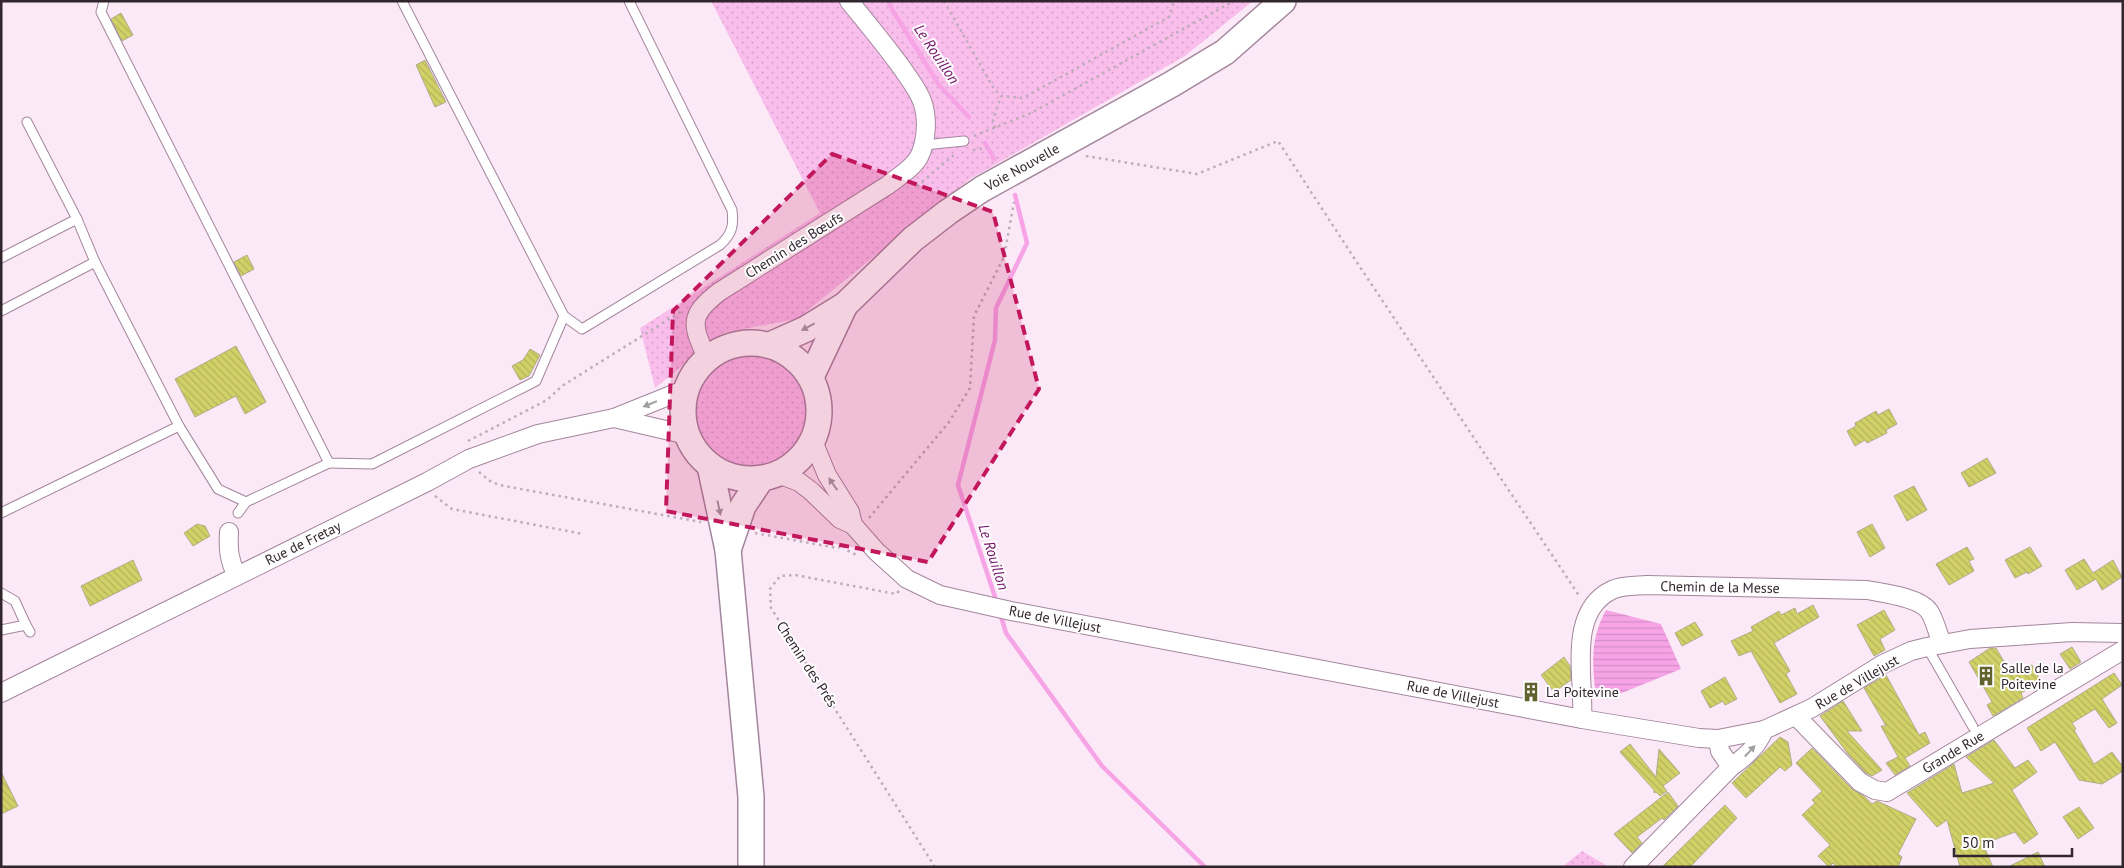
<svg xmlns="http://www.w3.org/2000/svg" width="2124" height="868" font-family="'PT Sans',sans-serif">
  <defs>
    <pattern id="green-dots" width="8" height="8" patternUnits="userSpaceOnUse" patternTransform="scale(1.25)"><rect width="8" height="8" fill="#fabeed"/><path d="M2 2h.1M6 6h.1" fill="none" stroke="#d7a3cc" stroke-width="1.8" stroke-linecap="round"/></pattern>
    <pattern id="water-rules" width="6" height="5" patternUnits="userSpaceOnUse" patternTransform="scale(1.25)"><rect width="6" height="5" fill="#f6a4e6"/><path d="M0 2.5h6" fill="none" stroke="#d38dc6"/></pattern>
    <pattern id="building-back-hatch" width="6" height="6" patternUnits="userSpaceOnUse" patternTransform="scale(1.25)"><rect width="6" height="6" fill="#d2d167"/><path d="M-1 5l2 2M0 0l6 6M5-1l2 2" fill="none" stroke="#b5b35a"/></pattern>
  </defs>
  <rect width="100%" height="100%" fill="#fce9f7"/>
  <g fill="url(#green-dots)">
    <path d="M 711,1 L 1253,1 L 1185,56 L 970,179 L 797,319 L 723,333 L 655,388 L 640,328 L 820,213 Z"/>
    <circle cx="752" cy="413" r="59"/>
    <path d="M 1582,851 L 1609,867 L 1562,867 Z"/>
  </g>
  <path fill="url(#water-rules)" d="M 1606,610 L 1661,624 L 1681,669 L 1607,699 L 1595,689 C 1592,659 1591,638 1606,610 Z"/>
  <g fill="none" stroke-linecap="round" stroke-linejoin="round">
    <g stroke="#f6a4e6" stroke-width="4.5">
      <path d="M 888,1 L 893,11 L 939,85 L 969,117"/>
      <path d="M 985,143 L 994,159"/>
      <path d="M 997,603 L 958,485 L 995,340 L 996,308 L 1027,243 L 1015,195"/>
      <path d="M 1000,613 L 1006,633 L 1102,766 L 1205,867"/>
    </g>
  </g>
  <g fill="url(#building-back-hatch)" stroke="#adae8c">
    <path d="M 121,13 L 133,35 L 122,41 L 111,19 Z"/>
    <path d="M 425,60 L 446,102 L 435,107 L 416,65 Z"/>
    <path d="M 247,255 L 254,269 L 241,276 L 234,262 Z"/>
    <path d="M 236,346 L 266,402 L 245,414 L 236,396 L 195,417 L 175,379 Z"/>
    <path d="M 530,349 L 540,355 L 529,376 L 520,380 L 512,366 L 523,360 Z"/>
    <path d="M 1889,409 L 1897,424 L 1886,430 L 1887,433 L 1867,443 L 1865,440 L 1855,446 L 1847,431 L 1856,426 L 1855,423 L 1876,411 L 1878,415 Z"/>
    <path d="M 1987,458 L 1996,473 L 1969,487 L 1961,473 Z"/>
    <path d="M 1914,486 L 1927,510 L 1907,521 L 1894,496 Z"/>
    <path d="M 197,524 L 205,526 L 210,536 L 193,546 L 184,533 Z"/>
    <path d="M 1872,524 L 1885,548 L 1870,557 L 1857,532 Z"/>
    <path d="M 1967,547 L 1974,559 L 1969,561 L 1974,571 L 1949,585 L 1936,564 Z"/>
    <path d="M 2030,547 L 2042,566 L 2028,574 L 2027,572 L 2015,578 L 2005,560 Z"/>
    <path d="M 2084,559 L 2093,573 L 2113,560 L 2122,577 L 2102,590 L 2096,579 L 2077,590 L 2065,570 Z"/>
    <path d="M 133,560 L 142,580 L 90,606 L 81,586 Z"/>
    <path d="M 1813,605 L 1819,617 L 1774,643 L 1790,671 L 1786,674 L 1797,694 L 1780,703 L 1751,651 L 1739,656 L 1731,641 L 1753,631 L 1751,627 L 1779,611 L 1781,615 L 1795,608 L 1797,614 Z"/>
    <path d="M 1884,610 L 1895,630 L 1880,639 L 1885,650 L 1874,656 L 1857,625 Z"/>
    <path d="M 1695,622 L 1703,635 L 1682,646 L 1675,633 Z"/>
    <path d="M 2072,647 L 2081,662 L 2070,669 L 2060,654 Z"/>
    <path d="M 1990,648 L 1996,648 L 2012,675 L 2032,665 L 2041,682 L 2021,693 L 2023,698 L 1993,716 L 1987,705 L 1992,702 L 1969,662 Z"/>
    <path d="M 1564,657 L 1570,666 L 1571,680 L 1554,692 L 1541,675 Z"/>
    <path d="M 2114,673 L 2122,685 L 2102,699 L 2117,723 L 2109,728 L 2095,709 L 2072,723 L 2076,729 L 2074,730 L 2094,764 L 2112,752 L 2123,767 L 2123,771 L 2102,784 L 2079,780 L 2055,742 L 2041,751 L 2027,728 Z"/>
    <path d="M 1886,675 L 1919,735 L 1925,732 L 1930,743 L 1905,758 L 1910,766 L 1895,775 L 1886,763 L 1898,757 L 1881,726 L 1886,726 L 1864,688 Z"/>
    <path d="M 1725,677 L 1737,699 L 1725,705 L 1723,701 L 1710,708 L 1701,691 Z"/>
    <path d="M 1843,701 L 1862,731 L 1847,731 L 1882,770 L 1872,776 L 1866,773 L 1848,754 L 1820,716 Z"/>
    <path d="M 1780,737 L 1788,742 L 1792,765 L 1785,771 L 1780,767 L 1746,798 L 1732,783 Z"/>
    <path d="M 1994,740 L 2015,768 L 2028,760 L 2037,772 L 2012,790 L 2038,834 L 2024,844 L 2015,832 L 1983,844 L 1993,867 L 1960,867 L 1947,820 L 1937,827 L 1907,793 L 1954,764 L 1962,793 L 1994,783 L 1966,757 Z"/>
    <path d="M 1630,744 L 1656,777 L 1659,749 L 1680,773 L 1663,786 L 1667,791 L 1660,796 L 1656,792 L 1654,793 L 1654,790 L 1620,752 Z"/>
    <path d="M 1812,748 L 1852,789 L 1864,796 L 1872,804 L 1877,801 L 1916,819 L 1898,854 L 1902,857 L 1898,867 L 1837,867 L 1833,863 L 1829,867 L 1818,856 L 1830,845 L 1802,815 L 1815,803 L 1812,800 L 1822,791 L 1796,763 Z"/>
    <path d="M 1,772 L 18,806 L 1,814 Z"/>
    <path d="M 1668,792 L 1678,806 L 1664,820 L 1662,818 L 1637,837 L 1642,843 L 1632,853 L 1614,834 Z"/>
    <path d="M 1725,805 L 1737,818 L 1690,867 L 1662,867 Z"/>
    <path d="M 2079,807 L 2094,828 L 2078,839 L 2063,817 Z"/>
    <path d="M 2038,852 L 2045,867 L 2008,867 Z"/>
  </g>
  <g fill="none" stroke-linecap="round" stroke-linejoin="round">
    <defs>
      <g id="service">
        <path d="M 104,1 L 101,12 L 329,463 L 372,464 L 536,381 L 564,316"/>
        <path d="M 402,1 L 564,316 L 582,329 L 720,245 C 732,234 734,226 732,210 L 629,1"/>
        <path d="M 27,122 L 77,219 L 95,262"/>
        <path d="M 924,145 L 964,141"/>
        <path d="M 1,258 L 77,219"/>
        <path d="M 1,311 L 95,262 L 179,426 L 218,489 L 246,502"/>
        <path d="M 1,513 L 179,426"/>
        <path d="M 238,513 L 246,502 L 329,463"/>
        <path d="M 1,593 L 15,601 L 26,625"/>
        <path d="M 1,630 L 26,625 L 30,632"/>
        <path d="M 1927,647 L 1973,727"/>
      </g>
      <g id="minor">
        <path d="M 707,358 C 692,325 688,316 719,292 L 888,185 C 898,177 912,169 919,157 C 927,141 928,117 922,101 C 918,90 910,80 904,71 C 887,47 868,24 849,1"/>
        <path d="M 614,418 L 687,435"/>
        <path d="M 813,441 L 827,475 L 850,512 L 853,525"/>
        <path d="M 778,474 L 799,482 L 811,491 L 840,519 L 853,525 L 876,551 L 907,579 L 940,595 L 1011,611 L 1582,719 L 1699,738 L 1718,739 L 1764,730 L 1812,708 L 1883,664 L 1911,651 L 1927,647 L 1970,639 L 2072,632 L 2123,633"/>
        <path d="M 229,532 C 228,549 229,561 237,576"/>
        <path d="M 1,693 L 427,482 L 469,459 L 538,434 L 614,418 L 686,389"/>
        <path d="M 1796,716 L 1860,782 L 1875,790 L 1887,792 L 2123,650"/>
        <path d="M 1582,719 C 1585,679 1566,612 1612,590 C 1622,585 1636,586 1647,585 L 1867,590 C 1883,593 1919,597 1929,611 C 1935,620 1938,634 1942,644"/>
        <path d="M 1718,739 L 1720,751 L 1731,767"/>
        <path d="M 1633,867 L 1731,767 C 1745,757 1757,747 1764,730"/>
      </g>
      <g id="secondary">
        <circle cx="751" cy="411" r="68"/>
        <path d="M 770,345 L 806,329 L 845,305 L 913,239 L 948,212 L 982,189 L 1172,84 L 1225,52 L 1283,1"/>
        <path d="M 811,377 L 845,305"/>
        <path d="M 710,466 L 728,550 L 751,797 L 751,867"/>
        <path d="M 728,550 L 743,506 L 761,479"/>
      </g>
    </defs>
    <use href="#service" stroke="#a3869d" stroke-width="11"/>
    <use href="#minor" stroke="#a3869d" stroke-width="20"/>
    <use href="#secondary" stroke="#a3869d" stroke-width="28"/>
    <g stroke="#bdacb9" stroke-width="2.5" stroke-dasharray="2.5 4" stroke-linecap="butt">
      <path d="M 944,1 L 994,89 L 1001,96 L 1023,98 L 1169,17 L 1174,1"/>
      <path d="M 995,128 L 993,120 L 1001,96"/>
      <path d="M 974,136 L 1031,113 L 1234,1"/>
      <path d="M 973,150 L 987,148"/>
      <path d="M 1086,156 L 1197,174 L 1278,141 L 1358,264 L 1580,597"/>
      <path d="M 917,186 L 955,154"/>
      <path d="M 468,441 L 547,400 L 562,386 L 682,311"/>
      <path d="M 479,472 L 490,481 L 499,485 L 701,522"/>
      <path d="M 435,496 L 452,509 L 583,534"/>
      <path d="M 869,518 L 949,422 L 970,388 L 974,316 L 1004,257 L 1014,202"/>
      <path d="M 755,533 L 837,548 L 843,546"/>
      <path d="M 843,546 L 845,549 L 858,556"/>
      <path d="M 899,591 L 896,594 L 795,575 L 780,576 L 770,589 L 771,608 L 935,867"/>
    </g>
    <use href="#service" stroke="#fff" stroke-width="9"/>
    <use href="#minor" stroke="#fff" stroke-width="18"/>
    <use href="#secondary" stroke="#fff" stroke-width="25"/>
  </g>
  <defs><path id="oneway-solid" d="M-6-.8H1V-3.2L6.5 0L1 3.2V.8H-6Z" transform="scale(1.25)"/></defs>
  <g fill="#a29da1">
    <use href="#oneway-solid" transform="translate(808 327) rotate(152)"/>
    <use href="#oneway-solid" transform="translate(650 404) rotate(158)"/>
    <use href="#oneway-solid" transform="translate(833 484) rotate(-125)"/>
    <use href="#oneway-solid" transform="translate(719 508) rotate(78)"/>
    <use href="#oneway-solid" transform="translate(1750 751) rotate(-47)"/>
  </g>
  <path fill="#c2185b" fill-opacity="0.2" stroke="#c2185b" stroke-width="4" stroke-dasharray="10 6" stroke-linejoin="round" d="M 832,154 L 993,212 L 1039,389 L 928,562 L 666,511 L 673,311 Z"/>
  <defs>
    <symbol id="building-bare" viewBox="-9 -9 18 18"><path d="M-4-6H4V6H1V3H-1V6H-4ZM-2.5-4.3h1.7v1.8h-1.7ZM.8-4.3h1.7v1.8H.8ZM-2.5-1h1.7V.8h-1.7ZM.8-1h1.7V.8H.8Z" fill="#62622e" stroke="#fdfdfd" stroke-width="2.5" paint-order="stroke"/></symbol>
  </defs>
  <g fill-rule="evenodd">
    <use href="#building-bare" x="1972" y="662" width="28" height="28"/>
    <use href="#building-bare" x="1517" y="678" width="28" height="28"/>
  </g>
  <g text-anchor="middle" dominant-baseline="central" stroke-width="4" stroke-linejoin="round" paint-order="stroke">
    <g font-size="14" fill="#31252e" stroke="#fdfdfd">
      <text transform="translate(1022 167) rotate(-29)">Voie Nouvelle</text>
      <text transform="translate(794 245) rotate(-32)">Chemin des Bœufs</text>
      <text transform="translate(303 543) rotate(-26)">Rue de Fretay</text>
      <text transform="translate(1720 587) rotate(1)">Chemin de la Messe</text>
      <text transform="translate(1055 619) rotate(11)">Rue de Villejust</text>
      <text transform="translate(807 664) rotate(57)">Chemin des Prés</text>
      <text transform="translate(1857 682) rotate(-30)">Rue de Villejust</text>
      <text transform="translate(1453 694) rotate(11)">Rue de Villejust</text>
      <text transform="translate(1953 752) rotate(-31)">Grande Rue</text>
    </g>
    <g font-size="14" fill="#31252e" stroke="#fdfdfd" text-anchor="start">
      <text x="2001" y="668">Salle de la<tspan x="2001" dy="16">Poitevine</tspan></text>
      <text x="1546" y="692">La Poitevine</text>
    </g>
    <g font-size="15" font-style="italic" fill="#731368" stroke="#fdfdfd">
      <text transform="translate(937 54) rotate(56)">Le Rouillon</text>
      <text transform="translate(994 557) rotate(72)">Le Rouillon</text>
    </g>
  </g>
  <rect width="2124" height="868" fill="none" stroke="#31252e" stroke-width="5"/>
  <path d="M1954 848v8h118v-8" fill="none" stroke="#31252e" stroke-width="2.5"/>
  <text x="1962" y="848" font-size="15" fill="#31252e" stroke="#fdfdfd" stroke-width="4" paint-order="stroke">50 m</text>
</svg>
